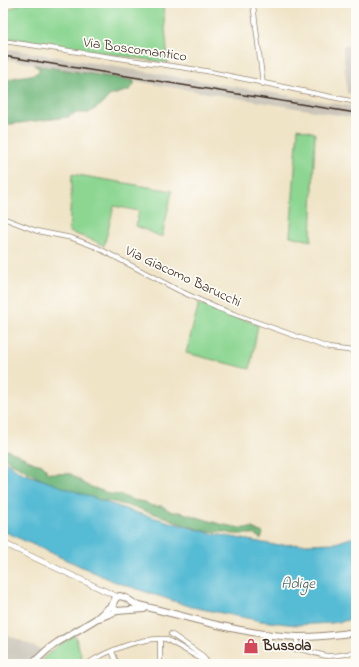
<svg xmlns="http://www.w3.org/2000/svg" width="359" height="667" font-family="'Indie Flower',sans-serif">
  <rect width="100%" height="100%" fill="#fdfcf7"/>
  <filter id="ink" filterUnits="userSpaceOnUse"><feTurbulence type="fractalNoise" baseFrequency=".025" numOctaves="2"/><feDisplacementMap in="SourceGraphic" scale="8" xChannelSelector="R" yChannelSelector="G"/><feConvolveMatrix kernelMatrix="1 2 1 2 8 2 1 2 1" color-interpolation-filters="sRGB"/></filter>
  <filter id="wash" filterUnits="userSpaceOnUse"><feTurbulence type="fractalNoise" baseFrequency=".012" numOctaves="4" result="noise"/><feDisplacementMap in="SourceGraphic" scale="16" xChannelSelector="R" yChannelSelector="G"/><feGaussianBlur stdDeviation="0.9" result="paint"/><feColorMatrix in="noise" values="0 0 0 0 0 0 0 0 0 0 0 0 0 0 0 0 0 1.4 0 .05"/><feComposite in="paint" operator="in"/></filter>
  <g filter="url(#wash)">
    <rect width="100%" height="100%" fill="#f0e4c7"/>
    <g fill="#c9c3b8">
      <path d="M 356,45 L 356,95 L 347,93 L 343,46 Z"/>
      <path d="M 3,48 L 356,107 L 356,118 L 3,59 Z"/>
      <path d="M 3,633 L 42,650 L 28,664 L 3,664 Z"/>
    </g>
    <g fill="#8cd692" stroke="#648058">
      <path d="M 22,3 L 163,3 L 168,63 L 3,37 L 3,12 Z"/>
      <path d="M 298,128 L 315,133 L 311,241 L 290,236 Z"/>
      <path d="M 72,174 L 172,191 L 162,237 L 136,226 L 139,211 L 114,206 L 104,246 L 93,240 L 69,232 Z"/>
      <path d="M 199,303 L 258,325 L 250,369 L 186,353 Z"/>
      <path d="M 75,635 L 84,664 L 37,664 L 56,647 Z"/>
    </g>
    <g fill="#71b77c" stroke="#56704d">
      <path d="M 34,65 L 134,81 L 134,85 L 129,90 L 109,96 L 102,104 L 89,113 L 75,113 L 68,117 L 3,125 L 3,82 C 17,74 28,78 39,72 L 39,68 Z"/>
      <path d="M 3,445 L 7,450 L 17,454 L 34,463 L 43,465 L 45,467 L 47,473 L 71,474 L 86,485 L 111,494 L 120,495 L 133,500 L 145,502 L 152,506 L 162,506 L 172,512 L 180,512 L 220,524 L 241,528 L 252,528 L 263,533 L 261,539 L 254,534 L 233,534 L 225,532 L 205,531 L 179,523 L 168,518 L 142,510 L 138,508 L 109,501 L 99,501 L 57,488 L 10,462 L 3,456 Z"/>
    </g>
    <path fill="#56bbd4" stroke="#487279" d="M 3,459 L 20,472 L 134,512 L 210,533 L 275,545 L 336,543 L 356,536 L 356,619 L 332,623 L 296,625 L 261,621 L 192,607 L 113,581 L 3,531 Z"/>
  </g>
  <g filter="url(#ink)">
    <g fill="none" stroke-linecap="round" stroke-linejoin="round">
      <defs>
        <g id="minor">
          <path d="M 253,4 L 263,84"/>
          <path d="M 3,41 L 206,71 L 356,102"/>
          <path d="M 3,218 L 37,231 L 72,238 L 96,247 L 178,290 L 217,308 L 329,348 L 356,351"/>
          <path d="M 171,634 L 203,656 L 206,661"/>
          <path d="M 269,634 L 269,641 C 281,651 283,648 298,649 C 308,650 318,655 328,656 C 336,656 349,654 356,651"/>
          <path d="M 297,649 L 297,637"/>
          <path d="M 112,651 L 117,664"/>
          <path d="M 87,664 C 106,651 142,637 166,639 L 210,664"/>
          <path d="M 160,664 L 160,639"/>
        </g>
        <path id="tertiary" d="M 3,543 L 118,597"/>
        <g id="primary">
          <path d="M 117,611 L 113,607 C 113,601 115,597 120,596 L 126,598 L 135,604 C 189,617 242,635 298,637 C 317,637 337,635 356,632"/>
          <path d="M 99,618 L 117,611 L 144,609"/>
          <path d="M 32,664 L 47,650 L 58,642 L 96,619 L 113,604"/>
        </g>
      </defs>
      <use href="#minor" stroke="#968772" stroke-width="5.5"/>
      <use href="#tertiary" stroke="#968772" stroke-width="6"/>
      <use href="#primary" stroke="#968772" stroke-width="8"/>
      <use href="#minor" stroke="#fff" stroke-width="4"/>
      <use href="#tertiary" stroke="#fff" stroke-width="5"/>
      <use href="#primary" stroke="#fff" stroke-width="6"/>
      <path stroke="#3b2a1e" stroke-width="1.5" d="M 3,56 L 356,113"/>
    </g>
  </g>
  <defs>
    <symbol id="shop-bare" viewBox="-9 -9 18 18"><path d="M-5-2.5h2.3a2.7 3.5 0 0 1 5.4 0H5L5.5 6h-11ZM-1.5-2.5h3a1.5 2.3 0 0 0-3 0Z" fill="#d1495b" stroke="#fdfcf7" stroke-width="2.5" paint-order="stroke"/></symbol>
  </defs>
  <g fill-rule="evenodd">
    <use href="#shop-bare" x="240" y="635" width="22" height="22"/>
  </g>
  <g text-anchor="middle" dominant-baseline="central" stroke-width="3.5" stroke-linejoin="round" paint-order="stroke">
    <g font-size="14" fill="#3b2a1e" stroke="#fdfcf7">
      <text transform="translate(135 50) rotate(8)">Via Boscomantico</text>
      <text transform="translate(183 277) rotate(25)">Via Giacomo Barucchi</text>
    </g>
    <g font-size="14" font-weight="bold" fill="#3b2a1e" stroke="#fdfcf7" text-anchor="start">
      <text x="263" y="646">Bussola</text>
    </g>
    <g font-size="15" font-style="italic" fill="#445d5e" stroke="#fdfcf7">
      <text x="298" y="584">Adige</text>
    </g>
  </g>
  <rect width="359" height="667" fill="none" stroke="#fdfcf7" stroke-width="16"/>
</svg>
